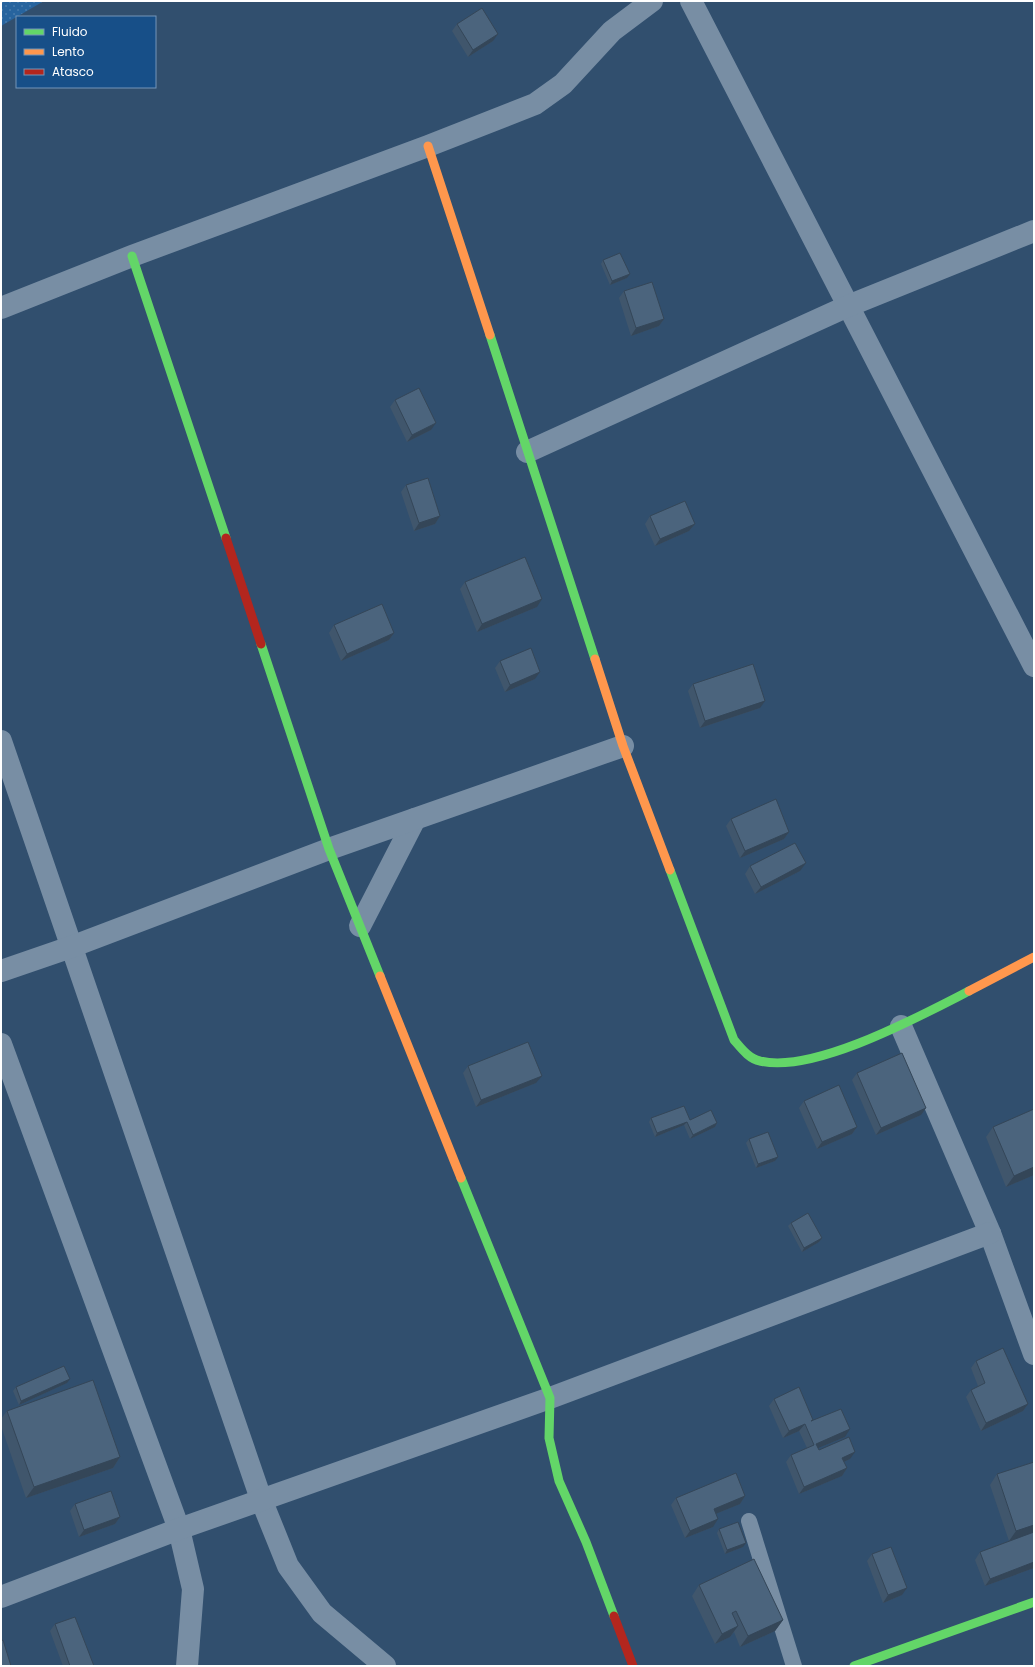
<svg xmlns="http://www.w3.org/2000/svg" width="1035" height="1667" font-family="Poppins,sans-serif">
  <defs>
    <pattern id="park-dots" width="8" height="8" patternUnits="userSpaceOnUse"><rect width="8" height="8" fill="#27649e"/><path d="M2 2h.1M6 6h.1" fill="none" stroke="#477bad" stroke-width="1.8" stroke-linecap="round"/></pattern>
  </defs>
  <rect width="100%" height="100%" fill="#314f6e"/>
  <path fill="url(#park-dots)" d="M 1,1 L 44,1 L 1,26 Z"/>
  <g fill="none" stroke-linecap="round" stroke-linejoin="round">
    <path stroke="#788ea4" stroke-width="16" d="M 749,1521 L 794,1666"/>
    <g stroke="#788ea4" stroke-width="22">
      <path d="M 691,1 L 1034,666"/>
      <path d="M 1,308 L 132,256 L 428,146 L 535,104 L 563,84 L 612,31 L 652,1"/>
      <path d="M 527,452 L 848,306 L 1034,231"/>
      <path d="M 1,741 L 261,1499 L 288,1566 L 322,1613 L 385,1666"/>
      <path d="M 360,926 L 415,819"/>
      <path d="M 1,971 L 71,947 L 329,849 L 623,746"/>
      <path d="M 901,1026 L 990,1233 L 1034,1354"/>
      <path d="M 1,1044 L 179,1529 L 193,1589 L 187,1666"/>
      <path d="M 1,1597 L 179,1529 L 550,1398 L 990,1233"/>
    </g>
    <g stroke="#63d668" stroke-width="9">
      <path d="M 132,256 L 226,538"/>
      <path d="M 490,335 L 595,659"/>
      <path d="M 261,644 L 329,849 L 380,976"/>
      <path d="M 670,870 L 734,1040 C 741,1048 749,1059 760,1061 C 814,1074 920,1016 969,991"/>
      <path d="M 461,1178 L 550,1398 L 549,1438 L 559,1481 L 586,1542 L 614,1616"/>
      <path d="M 854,1666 L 1034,1602"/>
    </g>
    <g stroke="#ff974d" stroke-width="9">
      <path d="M 428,146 L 490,335"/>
      <path d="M 595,659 L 623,746 L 670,870"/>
      <path d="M 380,976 L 461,1178"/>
      <path d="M 969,991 L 1034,957"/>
    </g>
    <g stroke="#b3261e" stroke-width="9">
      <path d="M 226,538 L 261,644"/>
      <path d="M 614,1616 L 633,1666"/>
    </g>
  </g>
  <g fill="#40566c">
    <path d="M 457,24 L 493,41 L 468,57 L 452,31 Z"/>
    <path d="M 603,260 L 630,274 L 627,278 L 610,285 L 601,264 Z"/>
    <path d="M 624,291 L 664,319 L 659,326 L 631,336 L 619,298 Z"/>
    <path d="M 395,400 L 431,430 L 407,442 L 390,407 Z"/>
    <path d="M 406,485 L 440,516 L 435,524 L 414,531 L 401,492 Z"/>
    <path d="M 650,516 L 695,524 L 689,531 L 655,546 L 645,524 Z"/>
    <path d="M 465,582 L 537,607 L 477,632 L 460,589 Z"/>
    <path d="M 334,625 L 394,633 L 389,640 L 341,661 L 329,633 Z"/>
    <path d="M 500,661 L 535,679 L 505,692 L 495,668 Z"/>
    <path d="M 693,684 L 760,708 L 700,728 L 688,691 Z"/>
    <path d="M 731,819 L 789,832 L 784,839 L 740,858 L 726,826 Z"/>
    <path d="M 750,866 L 800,871 L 755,894 L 745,874 Z"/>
    <path d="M 468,1066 L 536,1083 L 476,1107 L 463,1073 Z"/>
    <path d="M 857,1073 L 921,1115 L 876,1135 L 852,1080 Z"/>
    <path d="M 804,1101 L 857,1127 L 852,1134 L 817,1149 L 799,1108 Z"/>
    <path d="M 651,1118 L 690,1120 L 717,1123 L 715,1127 L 690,1139 L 684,1125 L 655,1137 L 649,1122 Z"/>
    <path d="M 993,1127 L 1034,1175 L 1006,1187 L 986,1137 Z"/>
    <path d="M 749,1139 L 775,1161 L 756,1168 L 746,1143 Z"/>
    <path d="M 791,1223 L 822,1238 L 819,1242 L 802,1252 L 788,1226 Z"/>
    <path d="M 976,1361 L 1028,1404 L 1023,1411 L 981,1431 L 966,1397 L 971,1390 L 978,1386 L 971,1368 Z"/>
    <path d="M 67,1383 L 19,1405 L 13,1391 L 16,1387 Z"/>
    <path d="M 774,1399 L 812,1421 L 845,1437 L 818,1448 L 819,1450 L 850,1459 L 844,1462 L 847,1468 L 842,1476 L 799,1494 L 786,1462 L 791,1455 L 807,1448 L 799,1431 L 783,1438 L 769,1406 Z"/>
    <path d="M 7,1411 L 120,1457 L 113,1468 L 26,1498 L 1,1426 L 1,1419 Z"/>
    <path d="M 997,1474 L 1034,1568 L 985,1586 L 975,1560 L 980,1552 L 1009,1541 L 990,1485 Z"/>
    <path d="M 745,1496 L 740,1504 L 715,1514 L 713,1527 L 685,1538 L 671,1505 L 676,1498 Z"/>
    <path d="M 75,1504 L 120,1517 L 115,1524 L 79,1537 L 70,1511 Z"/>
    <path d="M 719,1529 L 743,1547 L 725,1554 L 717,1533 Z"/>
    <path d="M 872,1554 L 902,1595 L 883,1603 L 867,1561 Z"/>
    <path d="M 699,1585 L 783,1620 L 775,1631 L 740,1647 L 734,1632 L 730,1637 L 715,1644 L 692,1596 Z"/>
    <path d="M 55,1624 L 94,1666 L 63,1666 L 50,1631 Z"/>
  </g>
  <g fill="#344658">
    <path d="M 498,34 L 493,41 L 468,57 L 473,50 Z"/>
    <path d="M 630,274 L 627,278 L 610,285 L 612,281 Z"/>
    <path d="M 664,319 L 659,326 L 631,336 L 636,328 Z"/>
    <path d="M 436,423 L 431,430 L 407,442 L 412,435 Z"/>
    <path d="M 440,516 L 435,524 L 414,531 L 419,523 Z"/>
    <path d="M 695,524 L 689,531 L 655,546 L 660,539 Z"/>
    <path d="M 542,599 L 537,607 L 477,632 L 482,624 Z"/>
    <path d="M 394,633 L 389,640 L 341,661 L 347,654 Z"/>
    <path d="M 540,672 L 535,679 L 505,692 L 510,685 Z"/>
    <path d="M 765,701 L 760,708 L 700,728 L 705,721 Z"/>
    <path d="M 789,832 L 784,839 L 740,858 L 745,851 Z"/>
    <path d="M 806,863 L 800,871 L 755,894 L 761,887 Z"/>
    <path d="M 542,1076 L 536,1083 L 476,1107 L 481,1100 Z"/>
    <path d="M 926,1108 L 921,1115 L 876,1135 L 881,1128 Z"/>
    <path d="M 687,1122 L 684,1125 L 655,1137 L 657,1133 Z"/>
    <path d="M 717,1123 L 715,1127 L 690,1139 L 693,1135 Z"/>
    <path d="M 857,1127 L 852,1134 L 817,1149 L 822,1142 Z"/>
    <path d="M 778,1157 L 775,1161 L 756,1168 L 758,1164 Z"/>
    <path d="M 1034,1167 L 1034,1175 L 1006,1187 L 1014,1176 Z"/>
    <path d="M 822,1238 L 819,1242 L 802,1252 L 804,1248 Z"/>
    <path d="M 70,1379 L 67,1383 L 19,1405 L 21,1401 Z"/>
    <path d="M 1028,1404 L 1023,1411 L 981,1431 L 986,1423 Z"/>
    <path d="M 805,1424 L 799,1431 L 783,1438 L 789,1431 Z"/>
    <path d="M 850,1429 L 845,1437 L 811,1451 L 816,1444 Z"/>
    <path d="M 855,1452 L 850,1459 L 837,1465 L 842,1458 Z"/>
    <path d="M 120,1457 L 113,1468 L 26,1498 L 34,1487 Z"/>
    <path d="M 847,1468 L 842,1476 L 799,1494 L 804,1487 Z"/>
    <path d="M 745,1496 L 740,1504 L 708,1517 L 714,1509 Z"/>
    <path d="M 120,1517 L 115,1524 L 79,1537 L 84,1530 Z"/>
    <path d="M 718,1519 L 713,1527 L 685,1538 L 690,1531 Z"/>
    <path d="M 1034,1525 L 1034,1533 L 1009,1541 L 1016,1531 Z"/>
    <path d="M 746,1543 L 743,1547 L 725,1554 L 727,1550 Z"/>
    <path d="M 1034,1562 L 1034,1568 L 985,1586 L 990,1579 Z"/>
    <path d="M 907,1588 L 902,1595 L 883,1603 L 888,1595 Z"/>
    <path d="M 783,1620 L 775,1631 L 740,1647 L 748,1636 Z"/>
    <path d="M 738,1626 L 730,1637 L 715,1644 L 722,1634 Z"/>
  </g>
  <g fill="#4b647d" stroke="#344658">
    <path d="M 482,8 L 498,34 L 473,50 L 457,24 Z"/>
    <path d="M 620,253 L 630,274 L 612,281 L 603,260 Z"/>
    <path d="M 652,282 L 664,319 L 636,328 L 624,291 Z"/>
    <path d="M 419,388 L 436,423 L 412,435 L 395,400 Z"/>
    <path d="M 428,478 L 440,516 L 419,523 L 406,485 Z"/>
    <path d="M 685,501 L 695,524 L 660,539 L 650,516 Z"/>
    <path d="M 525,557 L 542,599 L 482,624 L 465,582 Z"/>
    <path d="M 382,604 L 394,633 L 347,654 L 334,625 Z"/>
    <path d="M 531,648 L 540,672 L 510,685 L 500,661 Z"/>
    <path d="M 753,664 L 765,701 L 705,721 L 693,684 Z"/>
    <path d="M 776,799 L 789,832 L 745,851 L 731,819 Z"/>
    <path d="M 795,843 L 806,863 L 761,887 L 750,866 Z"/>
    <path d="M 528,1042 L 542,1076 L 481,1100 L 468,1066 Z"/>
    <path d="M 902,1053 L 926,1108 L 881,1128 L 857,1073 Z"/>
    <path d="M 839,1085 L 857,1127 L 822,1142 L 804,1101 Z"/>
    <path d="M 684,1106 L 690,1120 L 711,1110 L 717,1123 L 693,1135 L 687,1122 L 657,1133 L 651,1118 Z"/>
    <path d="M 1034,1109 L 1034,1167 L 1014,1176 L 993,1127 Z"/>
    <path d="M 768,1132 L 778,1157 L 758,1164 L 749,1139 Z"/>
    <path d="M 808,1213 L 822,1238 L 804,1248 L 791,1223 Z"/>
    <path d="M 1003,1348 L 1028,1404 L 986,1423 L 971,1390 L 985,1383 L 976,1361 Z"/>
    <path d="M 64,1366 L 70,1379 L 21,1401 L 16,1387 Z"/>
    <path d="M 93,1380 L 120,1457 L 34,1487 L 7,1411 Z"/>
    <path d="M 799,1387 L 813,1420 L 811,1421 L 841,1409 L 850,1429 L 816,1444 L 819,1450 L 849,1437 L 855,1452 L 842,1458 L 847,1468 L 804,1487 L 791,1455 L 814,1445 L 805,1424 L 789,1431 L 774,1399 Z"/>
    <path d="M 1034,1462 L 1034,1525 L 1016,1531 L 997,1474 Z"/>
    <path d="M 736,1473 L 745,1496 L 714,1509 L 718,1519 L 690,1531 L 676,1498 Z"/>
    <path d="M 111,1491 L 120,1517 L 84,1530 L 75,1504 Z"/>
    <path d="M 738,1522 L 746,1543 L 727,1550 L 719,1529 Z"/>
    <path d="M 1034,1532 L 1034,1562 L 990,1579 L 980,1552 Z"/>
    <path d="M 891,1547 L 907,1588 L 888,1595 L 872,1554 Z"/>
    <path d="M 754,1559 L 783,1620 L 748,1636 L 736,1611 L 732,1613 L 738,1626 L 722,1634 L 699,1585 Z"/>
    <path d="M 75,1617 L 94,1666 L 70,1666 L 55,1624 Z"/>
    <path d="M 3,1640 L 11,1666 L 1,1666 L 1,1641 Z"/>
  </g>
  <rect width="1035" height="1667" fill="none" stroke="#ffffff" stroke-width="4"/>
  <rect x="16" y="16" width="140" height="72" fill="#174f88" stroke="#7495b8"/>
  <rect x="24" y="29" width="20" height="6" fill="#63d668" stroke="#7495b8"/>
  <text x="52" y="36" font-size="12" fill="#ffffff">Fluido</text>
  <rect x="24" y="49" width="20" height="6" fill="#ff974d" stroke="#7495b8"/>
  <text x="52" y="56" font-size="12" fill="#ffffff">Lento</text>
  <rect x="24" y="69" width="20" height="6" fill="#b3261e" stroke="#7495b8"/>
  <text x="52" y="76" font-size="12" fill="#ffffff">Atasco</text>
</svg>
